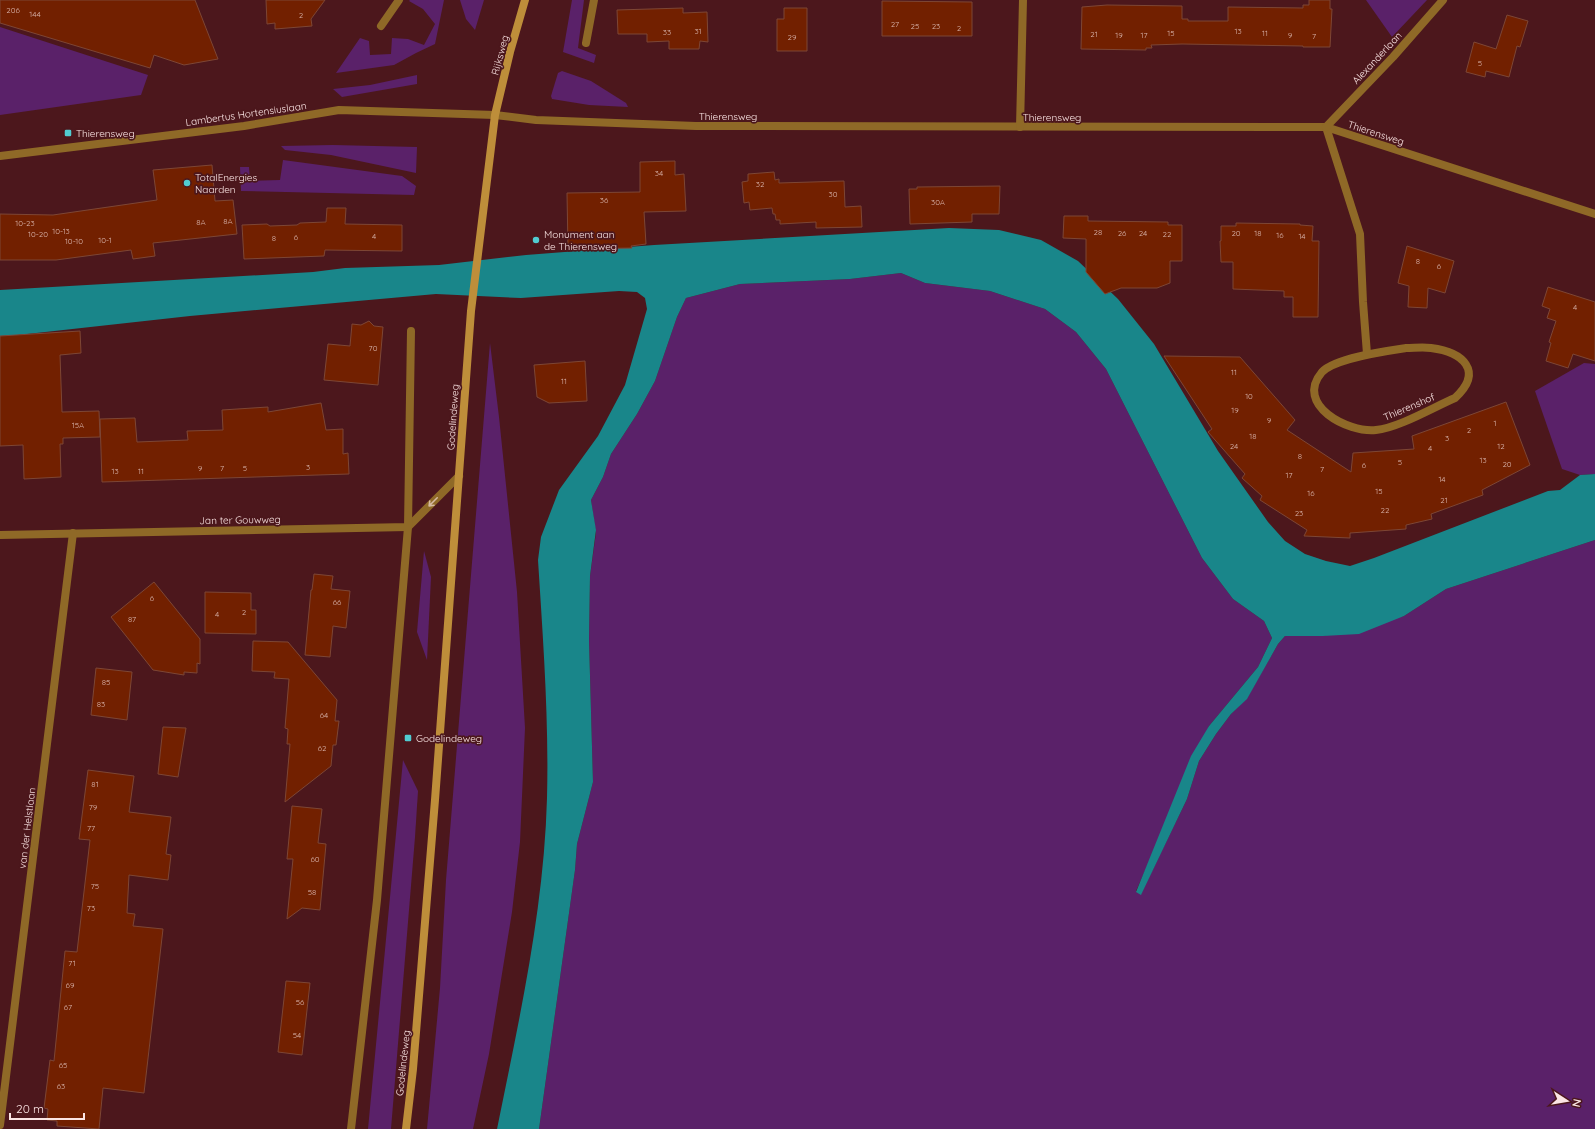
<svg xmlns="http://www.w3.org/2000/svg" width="1595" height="1129" font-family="Quicksand,sans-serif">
  <rect width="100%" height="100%" fill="#4c171c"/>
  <g fill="#5a2169">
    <path d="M 410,0 L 444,0 L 435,44 L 416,53 L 394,65 L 336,73 L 360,38 L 369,41 L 370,55 L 391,54 L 392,38 L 408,39 L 424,45 L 435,24 L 423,9 L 409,1 Z"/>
    <path d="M 460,0 L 484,0 L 475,30 L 466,19 Z"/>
    <path d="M 572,0 L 584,0 L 578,48 L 596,55 L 594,63 L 563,52 Z"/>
    <path d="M 1366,0 L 1427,0 L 1392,37 Z"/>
    <path d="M 0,27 L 148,75 L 141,95 L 0,115 Z"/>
    <path d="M 562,71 L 591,81 L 626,103 L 628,107 L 589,105 L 552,99 L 551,96 L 558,73 Z"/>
    <path d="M 417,75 L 417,84 L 342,97 L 333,89 L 370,85 Z"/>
    <path d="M 333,145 L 417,147 L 416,173 L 331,155 L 285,150 L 281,146 Z"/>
    <path d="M 283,160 L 402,176 L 416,186 L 414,195 L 241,191 L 240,167 L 249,167 L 250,181 L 280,180 Z"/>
    <path d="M 901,273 L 925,283 L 990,291 L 1045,309 L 1076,332 L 1106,369 L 1202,558 L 1233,599 L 1264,621 L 1272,638 L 1258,667 L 1209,726 L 1136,891 L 1141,894 L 1187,799 L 1199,761 L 1216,734 L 1231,714 L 1247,698 L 1278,644 L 1285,636 L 1323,636 L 1404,616 L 1446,589 L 1595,540 L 1595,1129 L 539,1129 L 575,870 L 577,844 L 593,782 L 589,640 L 590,576 L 596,533 L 591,500 L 603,477 L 611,454 L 637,414 L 655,381 L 677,317 L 686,298 L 740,284 L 850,279 Z"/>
    <path d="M 490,343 L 499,417 L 517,592 L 525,728 L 520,842 L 512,912 L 489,1054 L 473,1129 L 427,1129 L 440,988 L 446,880 Z"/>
    <path d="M 1584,363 L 1595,364 L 1595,474 L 1580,475 L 1562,469 L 1535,391 Z"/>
    <path d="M 424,551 L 431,577 L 427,660 L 417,632 Z"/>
    <path d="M 403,760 L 418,791 L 415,837 L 391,1129 L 368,1129 Z"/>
  </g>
  <path fill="#19868a" d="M 949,228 L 999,230 L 1041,240 L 1078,261 L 1118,299 L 1154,344 L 1218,451 L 1268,522 L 1285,541 L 1305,554 L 1326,561 L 1350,566 L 1374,558 L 1548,491 L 1560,490 L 1580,475 L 1595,474 L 1595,540 L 1446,589 L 1404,616 L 1359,634 L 1323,636 L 1285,636 L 1278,644 L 1247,699 L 1231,714 L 1216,734 L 1199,761 L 1187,799 L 1141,895 L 1136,892 L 1191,756 L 1209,726 L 1258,667 L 1272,638 L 1264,621 L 1233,599 L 1202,558 L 1106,369 L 1076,332 L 1045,309 L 990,291 L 925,283 L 901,273 L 850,279 L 740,284 L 686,298 L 677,317 L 655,381 L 637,414 L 611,454 L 603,477 L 591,500 L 596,530 L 590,576 L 589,640 L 593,782 L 577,844 L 575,870 L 539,1129 L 497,1129 C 519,1020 544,910 547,798 C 549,719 543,639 538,560 L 541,537 L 559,490 L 598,436 L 625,385 L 647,309 L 645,298 L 637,292 L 619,291 L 521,298 L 436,294 L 190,316 L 0,337 L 0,290 L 313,272 L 345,268 L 439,265 L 526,255 L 654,245 Z"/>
  <g fill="#722000" stroke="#7d4635">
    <path d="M 0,0 L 195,0 L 218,59 L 184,65 L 154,55 L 150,68 L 0,23 Z"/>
    <path d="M 266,0 L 325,0 L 311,19 L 312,26 L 275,29 L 275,23 L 267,24 Z"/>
    <path d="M 1309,0 L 1330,0 L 1330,9 L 1332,9 L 1330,47 L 1303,47 L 1303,46 L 1182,44 L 1151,45 L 1152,48 L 1146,48 L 1146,50 L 1081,49 L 1082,7 L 1107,5 L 1182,6 L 1182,19 L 1188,19 L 1188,21 L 1228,21 L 1228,7 L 1303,8 L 1303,5 L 1309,5 Z"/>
    <path d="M 882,1 L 972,2 L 972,36 L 882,36 Z"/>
    <path d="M 683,8 L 683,13 L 707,12 L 708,42 L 700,41 L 699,49 L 669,49 L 669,41 L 647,42 L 647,34 L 618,34 L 617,10 Z"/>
    <path d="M 784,8 L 807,8 L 807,51 L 777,51 L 777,19 L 784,19 Z"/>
    <path d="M 1507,15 L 1528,21 L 1520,47 L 1517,46 L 1509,77 L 1486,71 L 1485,77 L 1466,72 L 1474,42 L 1496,49 Z"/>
    <path d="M 675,161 L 675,175 L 684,174 L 686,211 L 644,212 L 646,244 L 631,246 L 632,248 L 568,249 L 567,193 L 640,192 L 640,162 Z"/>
    <path d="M 212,165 L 215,201 L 233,200 L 237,234 L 153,243 L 155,256 L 133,259 L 131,250 L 56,260 L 0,260 L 0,214 L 53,215 L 157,200 L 153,170 Z"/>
    <path d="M 774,172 L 775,180 L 779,179 L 779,183 L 844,181 L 845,207 L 861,206 L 862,227 L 816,228 L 816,222 L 780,224 L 780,220 L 776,220 L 775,214 L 773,214 L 772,208 L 750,210 L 749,202 L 744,203 L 742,182 L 748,181 L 748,174 Z"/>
    <path d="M 1000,186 L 999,214 L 972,214 L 972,222 L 910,224 L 909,189 L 917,189 L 917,187 Z"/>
    <path d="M 327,208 L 346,208 L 345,224 L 402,225 L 402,251 L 325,250 L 324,256 L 244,259 L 242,225 L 267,224 L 270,226 L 297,225 L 300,223 L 326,222 Z"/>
    <path d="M 1064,216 L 1088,216 L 1088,221 L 1168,222 L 1168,225 L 1182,225 L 1182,261 L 1170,261 L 1170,283 L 1157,288 L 1121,288 L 1105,294 L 1086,272 L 1086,239 L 1063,238 Z"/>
    <path d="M 1236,223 L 1300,224 L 1300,225 L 1313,226 L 1312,241 L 1319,241 L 1318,317 L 1293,317 L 1293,297 L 1284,297 L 1284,291 L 1233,289 L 1233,262 L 1221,262 L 1220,241 L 1221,241 L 1221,226 L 1236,226 Z"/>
    <path d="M 1407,246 L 1454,261 L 1445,293 L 1428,288 L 1427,308 L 1408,307 L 1409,286 L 1398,283 Z"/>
    <path d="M 1548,287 L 1595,302 L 1595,361 L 1573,354 L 1568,368 L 1546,361 L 1551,343 L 1549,342 L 1556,321 L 1547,318 L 1550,309 L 1542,306 Z"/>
    <path d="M 369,321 L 374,326 L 383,327 L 378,385 L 324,380 L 328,344 L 350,346 L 352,324 L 361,325 Z"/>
    <path d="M 80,331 L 81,353 L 60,355 L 62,412 L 99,411 L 100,437 L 63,438 L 63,444 L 60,444 L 61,477 L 24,479 L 23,445 L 0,446 L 0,336 Z"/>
    <path d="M 1164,356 L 1240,357 L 1295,420 L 1287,430 L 1351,472 L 1353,453 L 1414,449 L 1412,436 L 1506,402 L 1530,465 L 1482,490 L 1483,495 L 1431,514 L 1432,519 L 1406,525 L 1406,529 L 1350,533 L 1350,538 L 1304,536 L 1307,530 L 1260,500 L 1262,496 L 1242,478 L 1245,474 L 1208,432 L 1212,429 Z"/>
    <path d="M 585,361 L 587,401 L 549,403 L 537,397 L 534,365 Z"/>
    <path d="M 321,403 L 326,430 L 343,429 L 343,454 L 348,453 L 349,474 L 102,482 L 100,419 L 135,418 L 137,442 L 188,440 L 187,431 L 223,430 L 222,410 L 268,407 L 268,412 Z"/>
    <path d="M 314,574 L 333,576 L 331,589 L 350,591 L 346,628 L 333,626 L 330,657 L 305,655 L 311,590 L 312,590 Z"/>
    <path d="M 154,582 L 200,639 L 200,664 L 197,663 L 197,673 L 184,672 L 184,675 L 153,670 L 111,617 Z"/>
    <path d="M 205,592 L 251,593 L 251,610 L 256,610 L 256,634 L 205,633 Z"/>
    <path d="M 253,641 L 288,642 L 337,700 L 335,721 L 339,721 L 336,745 L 333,745 L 331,766 L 285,802 L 290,744 L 287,744 L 288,729 L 285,728 L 289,679 L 274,678 L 275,672 L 252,671 Z"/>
    <path d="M 96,668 L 132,672 L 127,720 L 91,715 Z"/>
    <path d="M 163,727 L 186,728 L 178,777 L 158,774 Z"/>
    <path d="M 88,770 L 134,776 L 129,812 L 171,817 L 166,854 L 171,855 L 168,880 L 129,875 L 127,913 L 135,914 L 133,926 L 163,929 L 144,1093 L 103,1088 L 99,1129 L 57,1126 L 57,1121 L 47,1120 L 48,1109 L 44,1108 L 50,1060 L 54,1061 L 65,951 L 77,952 L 90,840 L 79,839 Z"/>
    <path d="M 292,806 L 322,809 L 318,843 L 326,844 L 320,910 L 302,908 L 287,919 L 293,859 L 287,859 Z"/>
    <path d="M 286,981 L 310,983 L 302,1055 L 278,1052 Z"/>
  </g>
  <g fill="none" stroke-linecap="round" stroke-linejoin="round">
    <g stroke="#8f6927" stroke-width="8">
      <path d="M 381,26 L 399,0"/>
      <path d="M 586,43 L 594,0"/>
      <path d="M 495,115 L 536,120 L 696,126 L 1326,127 L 1595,214"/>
      <path d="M 1020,127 L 1023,0"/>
      <path d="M 1326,127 L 1360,234 L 1363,302 L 1367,354"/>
      <path d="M 1326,127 L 1393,57 L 1443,0"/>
      <path d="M 1406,348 C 1414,348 1423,347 1431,348 C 1463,352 1484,371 1455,398 C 1434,407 1398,428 1376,430 C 1348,433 1294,405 1322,372 C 1335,358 1386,351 1406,348 Z"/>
      <path d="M 0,535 L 408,527 L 459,476"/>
      <path d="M 0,1125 L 73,533"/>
      <path d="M 351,1129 L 377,900 L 408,527 L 411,331"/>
    </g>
    <path stroke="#8f6927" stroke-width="8" d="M 0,156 L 244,126 L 339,110 L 495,115"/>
    <path stroke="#be8e3a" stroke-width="8" d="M 406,1129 L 413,1069 L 435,800 L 471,311 L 495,115 L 510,52 L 525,0"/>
  </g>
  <defs><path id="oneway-shaft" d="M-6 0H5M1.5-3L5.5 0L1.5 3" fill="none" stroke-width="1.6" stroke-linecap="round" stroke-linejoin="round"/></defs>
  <use stroke="#d5baa2" href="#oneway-shaft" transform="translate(433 502) rotate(135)"/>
  <g fill="#51ccd1" stroke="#4c171c" stroke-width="1.5">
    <rect x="64" y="129" width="8" height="8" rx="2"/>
    <circle cx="187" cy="183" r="4"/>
    <circle cx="536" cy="240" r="4"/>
    <rect x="404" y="734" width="8" height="8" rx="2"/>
  </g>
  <g text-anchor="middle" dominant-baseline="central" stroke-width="3.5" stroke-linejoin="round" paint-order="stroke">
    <g font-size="8" fill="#d9b4ab">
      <text x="13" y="10">206</text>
      <text x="35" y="14">144</text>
      <text x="301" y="15">2</text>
      <text x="895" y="24">27</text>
      <text x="915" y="26">25</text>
      <text x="936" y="26">23</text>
      <text x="959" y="28">2</text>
      <text x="698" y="31">31</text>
      <text x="1238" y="31">13</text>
      <text x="667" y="32">33</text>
      <text x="1171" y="33">15</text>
      <text x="1265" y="33">11</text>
      <text x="1094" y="34">21</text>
      <text x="1119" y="35">19</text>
      <text x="1144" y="35">17</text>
      <text x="1290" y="35">9</text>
      <text x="1314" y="36">7</text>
      <text x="792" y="37">29</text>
      <text x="1480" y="63">5</text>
      <text x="659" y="173">34</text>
      <text x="760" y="184">32</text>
      <text x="833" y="194">30</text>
      <text x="604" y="200">36</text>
      <text x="938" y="202">30A</text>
      <text x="228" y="221">8A</text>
      <text x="201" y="222">8A</text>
      <text x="25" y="223">10-23</text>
      <text x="61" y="231">10-13</text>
      <text x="1098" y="232">28</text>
      <text x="1122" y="233">26</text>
      <text x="1143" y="233">24</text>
      <text x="1236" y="233">20</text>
      <text x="1258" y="233">18</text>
      <text x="38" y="234">10-20</text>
      <text x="1167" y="234">22</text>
      <text x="1280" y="235">16</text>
      <text x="374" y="236">4</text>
      <text x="1302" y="236">14</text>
      <text x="296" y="237">6</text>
      <text x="274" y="238">8</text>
      <text x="105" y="240">10-1</text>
      <text x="74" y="241">10-10</text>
      <text x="1418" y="261">8</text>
      <text x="1439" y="266">6</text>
      <text x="1575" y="307">4</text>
      <text x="373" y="348">70</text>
      <text x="1234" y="372">11</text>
      <text x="564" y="381">11</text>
      <text x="1249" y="396">10</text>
      <text x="1235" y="410">19</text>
      <text x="1269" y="420">9</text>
      <text x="1495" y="423">1</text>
      <text x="78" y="425">15A</text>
      <text x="1469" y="430">2</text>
      <text x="1253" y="436">18</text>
      <text x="1447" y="438">3</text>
      <text x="1234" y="446">24</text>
      <text x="1501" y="446">12</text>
      <text x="1430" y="448">4</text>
      <text x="1300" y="456">8</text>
      <text x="1483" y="460">13</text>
      <text x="1400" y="462">5</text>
      <text x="1507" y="464">20</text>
      <text x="1364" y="465">6</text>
      <text x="308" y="467">3</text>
      <text x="200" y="468">9</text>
      <text x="222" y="468">7</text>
      <text x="245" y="468">5</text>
      <text x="1322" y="469">7</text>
      <text x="115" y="471">13</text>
      <text x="141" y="471">11</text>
      <text x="1289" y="475">17</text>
      <text x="1442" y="479">14</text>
      <text x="1379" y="491">15</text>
      <text x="1311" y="493">16</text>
      <text x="1444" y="500">21</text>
      <text x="1385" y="510">22</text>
      <text x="1299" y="513">23</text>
      <text x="152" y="598">6</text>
      <text x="337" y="602">66</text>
      <text x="244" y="612">2</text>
      <text x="217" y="614">4</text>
      <text x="132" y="619">87</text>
      <text x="106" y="682">85</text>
      <text x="101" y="704">83</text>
      <text x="324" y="715">64</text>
      <text x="322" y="748">62</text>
      <text x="95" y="784">81</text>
      <text x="93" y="807">79</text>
      <text x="91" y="828">77</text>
      <text x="315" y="859">60</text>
      <text x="95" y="886">75</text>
      <text x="312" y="892">58</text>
      <text x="91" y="908">73</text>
      <text x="72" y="963">71</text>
      <text x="70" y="985">69</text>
      <text x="300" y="1002">56</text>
      <text x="68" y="1007">67</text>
      <text x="297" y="1035">54</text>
      <text x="63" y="1065">65</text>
      <text x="61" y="1086">63</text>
    </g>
    <g font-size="10" fill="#fbe5e4" stroke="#4c171c">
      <text transform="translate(500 55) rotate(-75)">Rijksweg</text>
      <text transform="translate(1377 58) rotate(-47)">Alexanderlaan</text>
      <text transform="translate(246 114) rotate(-8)">Lambertus Hortensiuslaan</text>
      <text x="728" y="116">Thierensweg</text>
      <text x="1052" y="117">Thierensweg</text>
      <text transform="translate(1376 133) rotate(18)">Thierensweg</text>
      <text transform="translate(1409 407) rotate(-23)">Thierenshof</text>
      <text transform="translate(453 417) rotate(-86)">Godelindeweg</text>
      <text transform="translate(240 520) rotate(-1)">Jan ter Gouwweg</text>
      <text transform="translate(27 828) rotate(-83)">van der Helstlaan</text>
      <text transform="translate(403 1063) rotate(-84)">Godelindeweg</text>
    </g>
    <g font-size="10" fill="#fbe5e4" stroke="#4c171c" text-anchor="start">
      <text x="76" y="133">Thierensweg</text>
      <text x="195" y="177">TotalEnergies<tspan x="195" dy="12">Naarden</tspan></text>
      <text x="544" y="234">Monument aan<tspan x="544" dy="12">de Thierensweg</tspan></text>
      <text x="416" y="738">Godelindeweg</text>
    </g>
  </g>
  <g transform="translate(1567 1101) rotate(102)" stroke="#4c171c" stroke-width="3" paint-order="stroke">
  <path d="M0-3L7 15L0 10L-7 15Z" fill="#fbe5e4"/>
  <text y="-6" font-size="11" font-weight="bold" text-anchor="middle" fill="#fbe5e4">N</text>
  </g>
  <path d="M10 1113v6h74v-6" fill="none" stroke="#fbe5e4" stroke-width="2"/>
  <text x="16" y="1113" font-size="12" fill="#fbe5e4" stroke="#4c171c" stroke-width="3" paint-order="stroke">20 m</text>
</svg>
